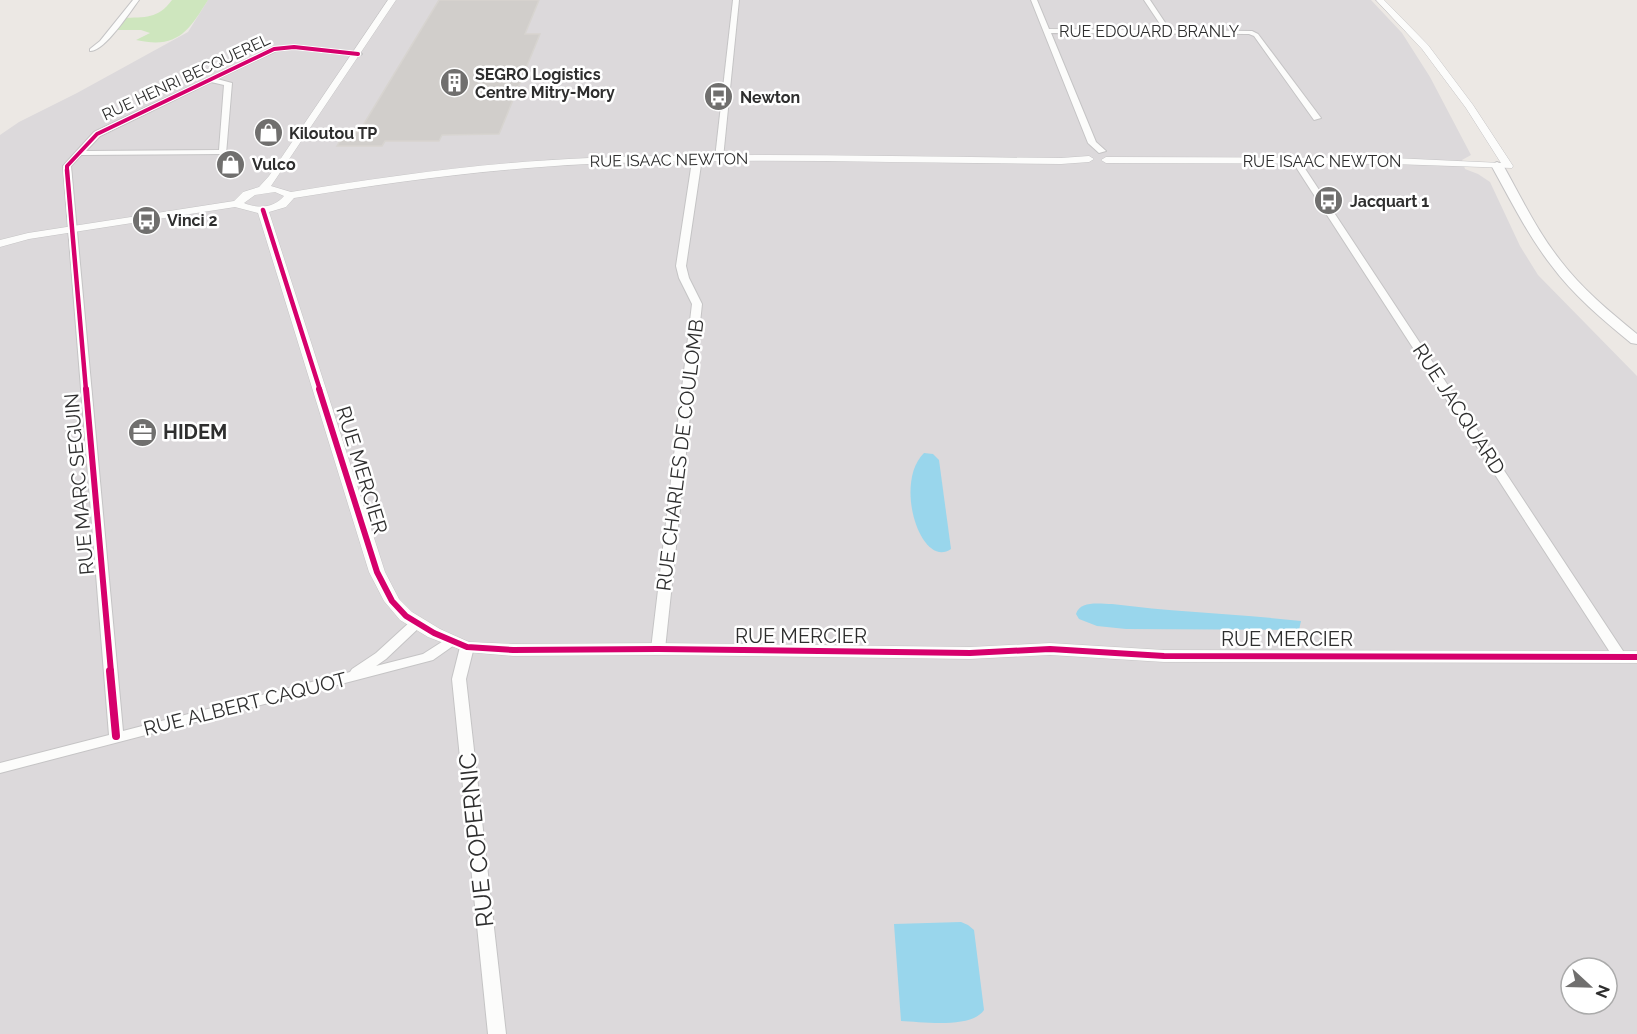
<svg xmlns="http://www.w3.org/2000/svg" width="1637" height="1034" font-family="Raleway,sans-serif">
  <rect width="100%" height="100%" fill="#ece8e4"/>
  <path fill="#dcd9db" fill-rule="evenodd" d="M 208,0 L 1371,0 L 1402,33 L 1430,77 L 1471,155 L 1462,160 L 1465,169 L 1478,174 L 1490,182 L 1520,246 L 1538,275 L 1637,376 L 1637,1034 L 0,1034 L 0,135 L 19,122 L 77,93 L 188,32 ZM 1571,968 L 1607,968 L 1607,1004 L 1571,1004 Z"/>
  <path fill="#cee6be" d="M 172,0 L 208,0 C 188,32 177,49 136,40 L 150,33 L 141,30 L 114,30 L 123,18 C 145,17 158,19 172,0 Z"/>
  <g fill="#99d6ec">
    <path d="M 924,453 L 933,454 L 939,460 L 951,549 C 921,570 893,483 924,453 Z"/>
    <path d="M 1112,604 C 1175,612 1238,614 1301,621 L 1299,630 L 1126,629 L 1097,626 L 1079,619 L 1076,614 C 1080,600 1100,604 1112,604 Z"/>
    <path d="M 961,922 L 968,925 L 974,930 L 984,1010 C 971,1029 923,1022 901,1021 L 894,924 Z"/>
  </g>
  <path fill="#d1cecb" stroke="#d7d4d0" stroke-width="1.5" d="M 439,0 L 539,0 L 525,34 L 540,34 L 499,134 L 442,135 L 439,141 L 385,141 L 382,146 L 337,146 L 345,132 L 359,132 Z"/>
  <g fill="none" stroke-linecap="round" stroke-linejoin="round">
    <defs>
      <g id="minor">
        <path d="M 133,0 L 139,0 C 130,12 104,52 90,51 L 90,49 L 100,41 Z"/>
        <path d="M 733,0 L 739,0 L 723,158 L 719,160 L 715,158 Z"/>
        <path d="M 1031,0 L 1037,0 L 1049,29 L 1164,30 L 1144,0 L 1150,0 L 1170,30 L 1252,31 L 1258,34 L 1321,118 L 1314,120 L 1254,36 L 1249,34 L 1051,33 L 1096,142 L 1106,151 L 1099,153 L 1088,143 Z"/>
        <path d="M 294,45 L 358,52 L 362,54 L 358,56 L 294,49 L 276,51 L 217,79 L 232,83 L 226,154 L 81,155 L 71,166 L 123,731 L 350,672 L 352,669 L 376,653 L 411,621 L 421,621 L 423,624 L 386,659 L 376,666 L 423,654 L 448,638 L 458,638 L 460,641 L 433,660 L 0,773 L 0,763 L 109,735 L 63,166 L 94,132 L 272,48 ZM 211,82 L 224,85 L 219,150 L 86,151 L 100,136 Z"/>
        <path d="M 695,156 L 702,158 L 686,266 L 689,278 L 702,304 L 665,649 L 663,652 L 653,652 L 651,649 L 692,304 L 679,278 L 676,266 L 691,168 Z"/>
        <path d="M 1293,159 L 1300,161 L 1625,654 L 1627,657 L 1625,660 L 1615,660 L 1292,161 Z"/>
        <path d="M 467,643 L 472,644 L 474,647 L 466,679 L 506,1034 L 488,1034 L 452,679 L 460,647 L 462,644 Z"/>
      </g>
      <g id="tertiary">
        <path d="M 388,0 L 396,0 L 271,186 L 291,192 C 390,176 489,162 589,158 C 746,152 904,157 1061,158 L 1089,156 L 1094,159 L 1089,162 L 1061,164 C 903,163 745,157 588,164 C 489,169 392,182 294,198 L 286,207 L 269,212 L 385,572 L 399,599 L 412,612 L 440,629 L 469,642 L 513,644 L 658,643 L 970,647 L 1050,643 L 1164,650 L 1637,651 L 1637,663 L 1164,662 L 1050,655 L 970,659 L 658,655 L 513,656 L 467,652 L 428,637 L 400,620 L 384,601 L 369,572 L 258,213 L 235,207 L 29,239 L 0,247 L 0,240 L 28,233 L 234,201 L 243,192 L 259,187 L 269,176 ZM 275,192 L 284,196 C 274,208 258,209 244,203 L 255,195 Z"/>
        <path d="M 1376,0 L 1384,0 L 1428,45 L 1473,105 L 1513,166 L 1512,168 L 1393,164 L 1106,163 L 1101,160 L 1106,157 L 1393,158 L 1501,163 L 1466,108 L 1422,49 Z"/>
      </g>
      <path id="secondary" d="M 1497,162 L 1503,165 C 1521,197 1537,231 1560,260 C 1582,289 1609,311 1637,334 L 1637,344 L 1631,343 C 1602,319 1573,295 1551,265 C 1527,234 1510,199 1491,165 Z"/>
    </defs>
    <use href="#minor" stroke="#c5c4c5" stroke-width="2"/>
    <use href="#tertiary" stroke="#c5c4c5" stroke-width="1"/>
    <use href="#secondary" stroke="#c5c4c5" stroke-width="2"/>
    <use href="#minor" fill="#fcfcfb" fill-rule="evenodd"/>
    <use href="#tertiary" fill="#fcfcfb" fill-rule="evenodd"/>
    <use href="#secondary" fill="#fcfcfb" fill-rule="evenodd"/>
    <defs>
      <path id="cycleway-far3" d="M 67,171 L 67,166 L 97,134 L 274,49 L 294,47 L 358,54"/>
      <g id="cycleway-far2">
        <path d="M 67,170 L 86,390"/>
        <path d="M 263,210 L 320,390"/>
      </g>
      <g id="cycleway-far1">
        <path d="M 86,389 L 111,672"/>
        <path d="M 319,389 L 377,572 L 392,601 L 406,616 L 434,633 L 467,647 L 513,650 L 658,649 L 970,653 L 1050,649 L 1164,656 L 1637,657"/>
      </g>
      <path id="cycleway" d="M 110,671 L 116,736"/>
    </defs>
    <use href="#cycleway-far3" stroke="#fff" stroke-width="6"/>
    <use href="#cycleway-far2" stroke="#fff" stroke-width="8"/>
    <use href="#cycleway-far1" stroke="#fff" stroke-width="10"/>
    <use href="#cycleway" stroke="#fff" stroke-width="11"/>
    <use href="#cycleway-far3" stroke="#d6006c" stroke-width="4"/>
    <use href="#cycleway-far2" stroke="#d6006c" stroke-width="4.5"/>
    <use href="#cycleway-far1" stroke="#d6006c" stroke-width="6"/>
    <use href="#cycleway" stroke="#d6006c" stroke-width="8"/>
  </g>
  <defs>
    <symbol id="building-disc" viewBox="-11 -11 22 22"><circle r="9.5" fill="#706f6e" stroke="#fff"/><path d="M-4-6H4V6H1V3H-1V6H-4ZM-2.5-4.3h1.7v1.8h-1.7ZM.8-4.3h1.7v1.8H.8ZM-2.5-1h1.7V.8h-1.7ZM.8-1h1.7V.8H.8Z" fill="#fff"/></symbol>
    <symbol id="bus-disc" viewBox="-11 -11 22 22"><circle r="9.5" fill="#706f6e" stroke="#fff"/><path d="M-5-6H5V4H4V6H2V4H-2V6H-4V4H-5ZM-3.5-4V0h7V-4ZM-3.5 1.2v1.5H-2V1.2ZM2 1.2v1.5H3.5V1.2Z" fill="#fff"/></symbol>
    <symbol id="shop-disc" viewBox="-11 -11 22 22"><circle r="9.5" fill="#706f6e" stroke="#fff"/><path d="M-5-2.5h2.3a2.7 3.5 0 0 1 5.4 0H5L5.5 6h-11ZM-1.5-2.5h3a1.5 2.3 0 0 0-3 0Z" fill="#fff"/></symbol>
    <symbol id="office-disc" viewBox="-11 -11 22 22"><circle r="9.5" fill="#706f6e" stroke="#fff"/><path d="M-6-3h4V-5.5h4V-3h4V5H-6ZM-1-4.5V-3h2v-1.5ZM-6 0V1H6V0Z" fill="#fff"/></symbol>
  </defs>
  <g fill-rule="evenodd">
    <use href="#building-disc" x="438" y="66" width="33" height="33"/>
    <use href="#bus-disc" x="702" y="80" width="33" height="33"/>
    <use href="#shop-disc" x="252" y="116" width="33" height="33"/>
    <use href="#shop-disc" x="214" y="148" width="33" height="33"/>
    <use href="#bus-disc" x="1312" y="184" width="33" height="33"/>
    <use href="#bus-disc" x="130" y="204" width="33" height="33"/>
    <use href="#office-disc" x="126" y="416" width="33" height="33"/>
  </g>
  <g text-anchor="middle" dominant-baseline="central" stroke-width="5" stroke-linejoin="round" paint-order="stroke">
    <g font-size="16" fill="#2e2e2e" stroke="#fff">
      <text x="1149" y="31">RUE EDOUARD BRANLY</text>
      <text transform="translate(186 77) rotate(-25)">RUE HENRI BECQUEREL</text>
      <text transform="translate(669 160) rotate(-1)">RUE ISAAC NEWTON</text>
      <text x="1322" y="161">RUE ISAAC NEWTON</text>
    </g>
    <g font-size="16" font-weight="bold" fill="#2e2e2e" stroke="#fff" text-anchor="start">
      <text x="475" y="74">SEGRO Logistics<tspan x="475" dy="18">Centre Mitry-Mory</tspan></text>
      <text x="740" y="97">Newton</text>
      <text x="289" y="133">Kiloutou TP</text>
      <text x="252" y="164">Vulco</text>
      <text x="1350" y="201">Jacquart 1</text>
      <text x="167" y="220">Vinci 2</text>
    </g>
    <g font-size="20" fill="#2e2e2e" stroke="#fff">
      <text transform="translate(1459 409) rotate(57)">RUE JACQUARD</text>
      <text transform="translate(680 455) rotate(-83)">RUE CHARLES DE COULOMB</text>
      <text transform="translate(362 470) rotate(73)">RUE MERCIER</text>
      <text transform="translate(79 484) rotate(-95)">RUE MARC SEGUIN</text>
      <text x="801" y="636">RUE MERCIER</text>
      <text x="1287" y="639">RUE MERCIER</text>
      <text transform="translate(245 704) rotate(-14)">RUE ALBERT CAQUOT</text>
    </g>
    <g font-size="20" font-weight="bold" fill="#2e2e2e" stroke="#fff" text-anchor="start">
      <text x="163" y="432">HIDEM</text>
    </g>
    <g font-size="24" fill="#2e2e2e" stroke="#fff">
      <text transform="translate(476 840) rotate(-96)">RUE COPERNIC</text>
    </g>
  </g>
  <g transform="translate(1589 986) rotate(112)"><circle r="28" fill="#ffffff" stroke="#ababab" stroke-width="1.5"/>
  <path d="M0-4.5L10 22L0 15L-10 22Z" fill="#706f6e"/>
  <text y="-9" font-size="16" font-weight="bold" text-anchor="middle" fill="#2e2e2e">N</text>
  </g>
</svg>
